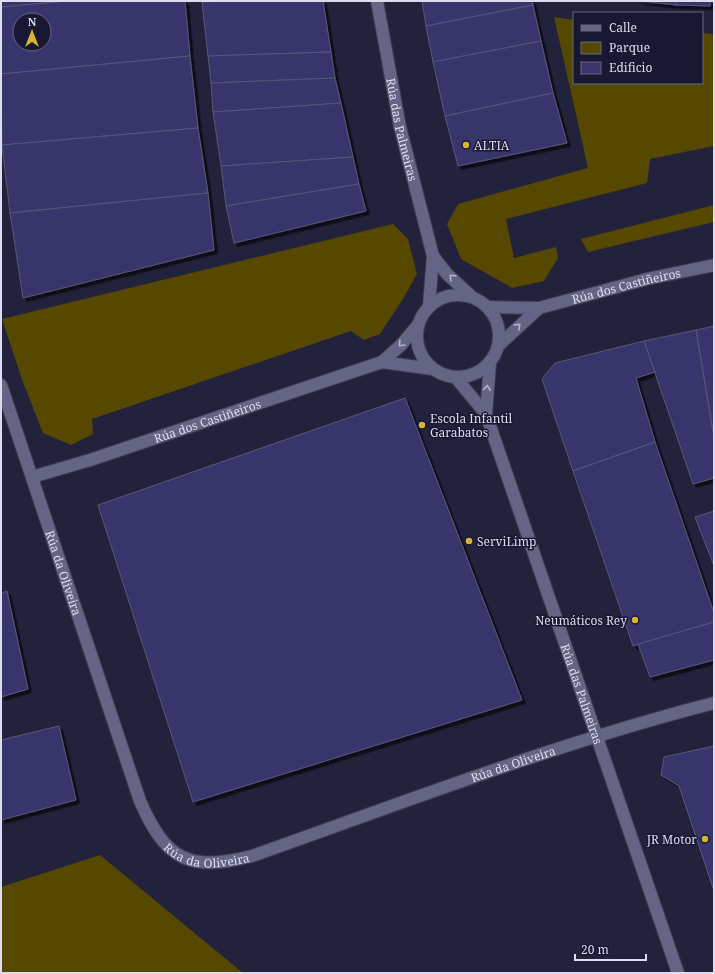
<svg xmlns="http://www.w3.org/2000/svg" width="715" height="974" font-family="'Noto Serif',serif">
  <defs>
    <filter id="shadow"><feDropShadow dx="3.5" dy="3.5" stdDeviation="0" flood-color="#0009"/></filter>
  </defs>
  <rect width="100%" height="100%" fill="#22223c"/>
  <g fill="#574800">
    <path d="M 554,17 L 574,20 L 574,83 L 702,83 L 702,33 L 714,34 L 714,146 L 650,159 L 647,183 L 506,219 L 514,258 L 556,247 L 558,258 L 544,281 L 512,288 L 461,259 L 447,224 L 458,204 L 588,168 Z"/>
    <path d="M 714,205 L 714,222 L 588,252 L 581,239 Z"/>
    <path d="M 393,224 L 408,239 L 417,274 L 403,299 L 380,334 L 364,340 L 351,331 L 92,419 L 93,434 L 71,445 L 43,433 L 23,382 L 2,319 Z"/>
    <path d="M 100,855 L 243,973 L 1,973 L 1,887 Z"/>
  </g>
  <g fill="#39366c" stroke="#575776" fill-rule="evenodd" filter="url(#shadow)">
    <path d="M 1,1 L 68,1 L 1,7 Z"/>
    <path d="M 68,1 L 185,1 L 190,56 L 1,74 L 1,7 ZM 20,20 L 44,20 L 44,44 L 20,44 Z"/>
    <path d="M 238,1 L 323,1 L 331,52 L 208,56 L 202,2 Z"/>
    <path d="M 422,1 L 532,1 L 533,5 L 426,26 Z"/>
    <path d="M 641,1 L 676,1 L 676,5 Z"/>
    <path d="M 676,1 L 710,1 L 710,6 L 676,5 Z"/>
    <path d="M 533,5 L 541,41 L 433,62 L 426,26 Z"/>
    <path d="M 541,41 L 553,93 L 445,116 L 433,62 Z"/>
    <path d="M 331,52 L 335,78 L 211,83 L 208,56 Z"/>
    <path d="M 190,56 L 198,128 L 2,145 L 1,74 Z"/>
    <path d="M 335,78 L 341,103 L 213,112 L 211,83 Z"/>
    <path d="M 553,93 L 567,143 L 458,166 L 445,116 Z"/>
    <path d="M 341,103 L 353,157 L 221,166 L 213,112 Z"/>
    <path d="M 198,128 L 208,193 L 10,213 L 2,145 Z"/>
    <path d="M 353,157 L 359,184 L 226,206 L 221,166 Z"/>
    <path d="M 359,184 L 366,211 L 234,243 L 226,206 Z"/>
    <path d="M 208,193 L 214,250 L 23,298 L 10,213 Z"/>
    <path d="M 714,326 L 714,438 L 696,330 Z"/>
    <path d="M 696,330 L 714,438 L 714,478 L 693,484 L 644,341 Z"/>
    <path d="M 644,341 L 655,372 L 636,378 L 655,442 L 573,471 L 542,379 L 555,363 Z"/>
    <path d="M 405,398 L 522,700 L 193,802 L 98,505 Z"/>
    <path d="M 655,442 L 714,613 L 714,622 L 633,646 L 573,471 Z"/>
    <path d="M 714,511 L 714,566 L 695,517 Z"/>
    <path d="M 7,591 L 28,689 L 1,697 L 1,593 Z"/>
    <path d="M 714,622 L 714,660 L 650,677 L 638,644 Z"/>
    <path d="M 59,726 L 76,800 L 1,820 L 1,740 Z"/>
    <path d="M 714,746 L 714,891 L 679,786 L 661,775 L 664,757 Z"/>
  </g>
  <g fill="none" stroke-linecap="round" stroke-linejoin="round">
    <defs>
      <g id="minor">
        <path id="s1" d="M 377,1 L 400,127 L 433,256 L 429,306"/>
        <path d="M 433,256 L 447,274 L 472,297"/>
        <circle cx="458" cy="336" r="41"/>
        <path id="s2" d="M 488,307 L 539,308 L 647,279 L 714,265"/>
        <path d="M 499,345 L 539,308"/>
        <path d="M 382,362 L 432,369"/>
        <path id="s3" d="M 490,363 L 486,414 L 678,973"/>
        <path d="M 456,378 L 486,414"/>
        <path id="s4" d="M 1,385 L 140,801 C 166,860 188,872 252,856 C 405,802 557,743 714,703"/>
        <path id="s5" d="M 32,477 L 90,460 L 382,362 L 401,345 L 418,325"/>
      </g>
    </defs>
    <use href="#minor" stroke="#3e3d53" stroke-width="14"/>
    <use href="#minor" stroke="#646584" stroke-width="12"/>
  </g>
  <defs><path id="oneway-chevron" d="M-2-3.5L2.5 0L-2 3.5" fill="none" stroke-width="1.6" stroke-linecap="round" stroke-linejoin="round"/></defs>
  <g stroke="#b2b3ca">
    <use href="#oneway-chevron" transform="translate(452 277) rotate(-136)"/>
    <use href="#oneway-chevron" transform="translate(518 326) rotate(-42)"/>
    <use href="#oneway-chevron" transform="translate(401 344) rotate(135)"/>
    <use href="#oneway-chevron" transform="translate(487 388) rotate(-85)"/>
  </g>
  <g fill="#d3b635" stroke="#191832" stroke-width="1.5">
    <circle cx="466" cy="145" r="4"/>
    <circle cx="422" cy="425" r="4"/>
    <circle cx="469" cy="541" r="4"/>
    <circle cx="635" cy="620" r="4"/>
    <circle cx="705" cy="839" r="4"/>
  </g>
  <g text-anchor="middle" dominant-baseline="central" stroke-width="3" stroke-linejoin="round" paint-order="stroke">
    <g font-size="12" fill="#dcddef" stroke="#191832">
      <text stroke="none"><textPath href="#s1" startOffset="131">Rúa das Palmeiras</textPath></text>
      <text stroke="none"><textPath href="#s2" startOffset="141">Rúa dos Castiñeiros</textPath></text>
      <text stroke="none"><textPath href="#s5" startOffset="184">Rúa dos Castiñeiros</textPath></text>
      <text stroke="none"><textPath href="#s4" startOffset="198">Rúa da Oliveira</textPath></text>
      <text stroke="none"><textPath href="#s3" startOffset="347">Rúa das Palmeiras</textPath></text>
      <text stroke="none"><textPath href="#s4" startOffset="858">Rúa da Oliveira</textPath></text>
      <text stroke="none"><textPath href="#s4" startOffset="534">Rúa da Oliveira</textPath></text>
    </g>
    <g font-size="12" fill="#dcddef" stroke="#191832" text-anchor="start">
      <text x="474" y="145">ALTIA</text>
      <text x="430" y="418">Escola Infantil<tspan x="430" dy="14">Garabatos</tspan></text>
      <text x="477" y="541">ServiLimp</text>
      <text x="627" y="620" text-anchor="end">Neumáticos Rey</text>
      <text x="697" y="839" text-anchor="end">JR Motor</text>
    </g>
  </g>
  <rect width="715" height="974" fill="none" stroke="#dcddef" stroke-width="4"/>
  <rect x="573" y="12" width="130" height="72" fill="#191832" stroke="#67677e"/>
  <rect x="581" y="25" width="20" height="6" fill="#646584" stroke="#67677e"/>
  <text x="609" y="32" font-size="12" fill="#dcddef">Calle</text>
  <rect x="581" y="42" width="20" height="12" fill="#574800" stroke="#67677e"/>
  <text x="609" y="52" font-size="12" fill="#dcddef">Parque</text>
  <rect x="581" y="62" width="20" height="12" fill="#39366c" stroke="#67677e"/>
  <text x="609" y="72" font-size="12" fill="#dcddef">Edificio</text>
  <g transform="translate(32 32)"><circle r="19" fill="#191832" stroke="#67677e"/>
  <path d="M0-3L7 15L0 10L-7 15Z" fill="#d3b635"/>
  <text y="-6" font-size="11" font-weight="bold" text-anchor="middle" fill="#dcddef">N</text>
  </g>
  <path d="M575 954v6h71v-6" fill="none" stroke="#dcddef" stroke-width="2"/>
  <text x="581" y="954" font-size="12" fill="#dcddef" stroke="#191832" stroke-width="3" paint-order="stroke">20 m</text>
</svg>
